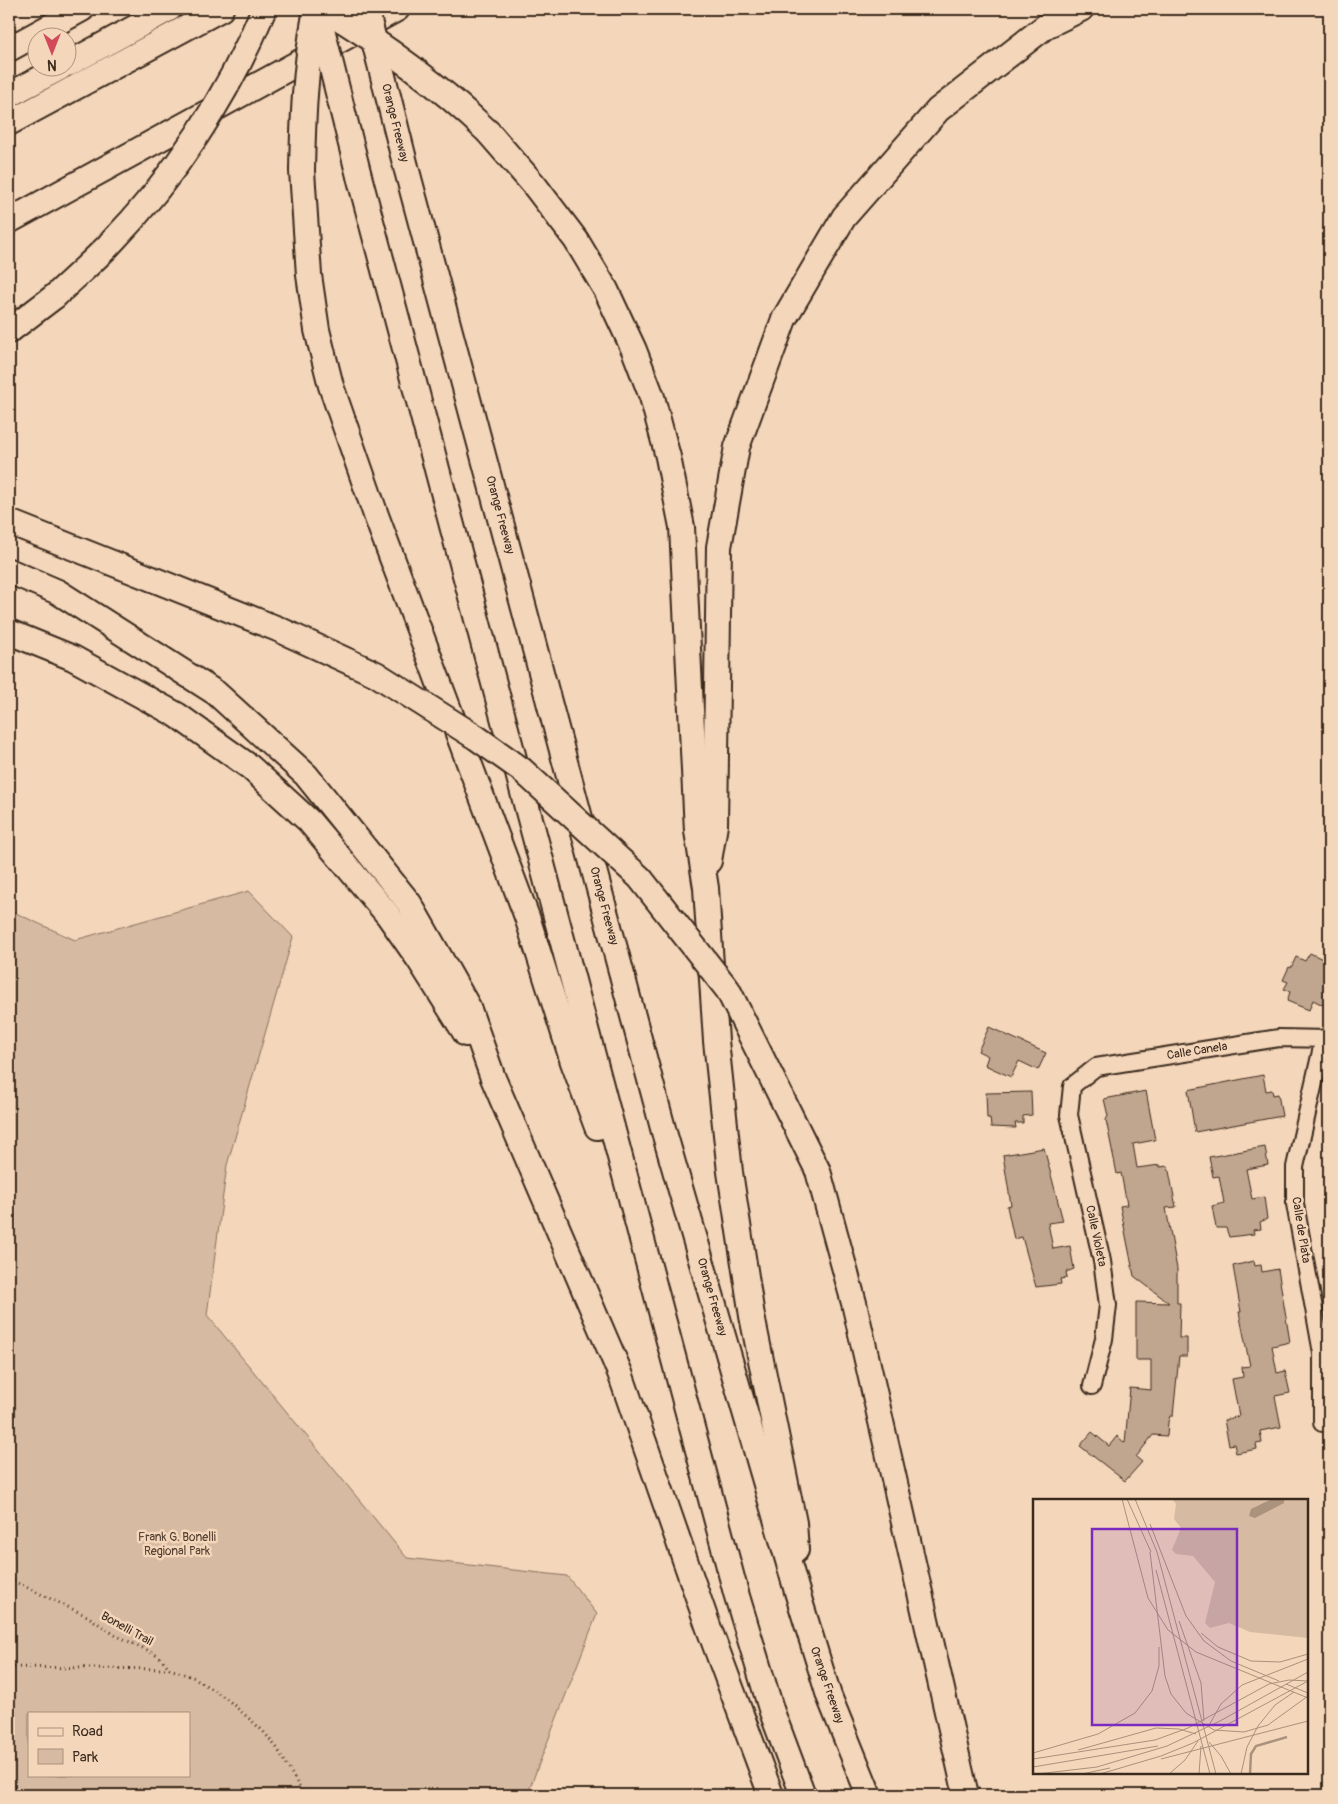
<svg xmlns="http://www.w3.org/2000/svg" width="1338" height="1804" font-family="Pangolin,sans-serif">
  <rect width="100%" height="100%" fill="#f4d6ba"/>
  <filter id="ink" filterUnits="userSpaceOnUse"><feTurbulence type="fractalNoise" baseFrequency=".02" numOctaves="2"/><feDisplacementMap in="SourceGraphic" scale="10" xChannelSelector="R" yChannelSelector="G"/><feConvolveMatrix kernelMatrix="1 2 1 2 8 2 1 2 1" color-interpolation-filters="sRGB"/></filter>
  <g filter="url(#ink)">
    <path fill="#d6baa1" stroke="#887260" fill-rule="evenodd" d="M 249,891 L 293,937 L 227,1165 L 207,1315 L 407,1558 L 567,1576 L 597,1614 L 527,1795 L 9,1795 L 9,910 L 75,940 ZM 29,1713 L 189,1713 L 189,1775 L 29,1775 Z"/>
    <g fill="#c0a68f" stroke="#3b2a1e">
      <path d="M 1310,953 L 1329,962 L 1329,1008 L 1313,1000 L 1309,1010 L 1287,1001 L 1290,992 L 1284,989 L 1288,982 L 1283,980 L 1289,967 L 1291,968 L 1296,957 L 1305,961 Z"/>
      <path d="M 989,1027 L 1046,1053 L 1038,1070 L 1019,1061 L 1011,1077 L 985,1065 L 988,1056 L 978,1051 Z"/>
      <path d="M 1263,1075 L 1266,1091 L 1272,1090 L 1273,1095 L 1278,1094 L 1282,1116 L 1195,1132 L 1188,1090 Z"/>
      <path d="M 1146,1091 L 1155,1140 L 1133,1144 L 1137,1168 L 1160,1165 L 1160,1167 L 1168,1166 L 1176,1207 L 1166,1208 L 1177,1269 L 1177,1303 L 1180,1303 L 1179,1338 L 1187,1338 L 1187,1356 L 1179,1356 L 1173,1416 L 1170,1416 L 1168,1422 L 1167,1436 L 1153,1435 L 1136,1457 L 1142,1462 L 1125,1481 L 1080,1446 L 1092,1432 L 1109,1446 L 1117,1436 L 1125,1443 L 1130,1388 L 1151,1390 L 1151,1360 L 1136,1360 L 1136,1302 L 1169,1303 L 1134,1276 L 1120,1206 L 1127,1205 L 1121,1173 L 1117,1174 L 1106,1120 L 1108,1116 L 1104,1099 Z"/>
      <path d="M 1031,1092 L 1032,1115 L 1023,1116 L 1023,1123 L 1015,1123 L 1016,1128 L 991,1127 L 990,1118 L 987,1118 L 986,1093 Z"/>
      <path d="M 1265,1147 L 1268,1165 L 1246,1169 L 1252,1199 L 1264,1197 L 1267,1219 L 1260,1222 L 1261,1229 L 1253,1230 L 1254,1234 L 1229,1237 L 1226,1228 L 1216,1228 L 1212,1206 L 1224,1203 L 1219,1176 L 1213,1177 L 1209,1157 Z"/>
      <path d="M 1044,1148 L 1063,1221 L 1048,1223 L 1053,1249 L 1070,1246 L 1074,1269 L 1066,1272 L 1067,1278 L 1060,1279 L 1061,1284 L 1036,1287 L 1022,1237 L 1014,1239 L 1007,1206 L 1011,1205 L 1003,1155 Z"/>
      <path d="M 1254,1261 L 1255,1266 L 1261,1265 L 1262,1272 L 1278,1269 L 1290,1342 L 1272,1346 L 1277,1373 L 1285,1371 L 1290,1393 L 1275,1396 L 1281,1427 L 1260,1431 L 1262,1443 L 1256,1444 L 1257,1449 L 1236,1453 L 1234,1444 L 1229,1445 L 1224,1420 L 1239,1416 L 1232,1379 L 1243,1377 L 1242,1367 L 1250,1366 L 1239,1312 L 1241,1312 L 1233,1266 Z"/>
    </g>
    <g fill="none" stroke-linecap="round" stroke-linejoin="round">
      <defs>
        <g id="minor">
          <path d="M 1092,1386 L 1104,1339 L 1108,1305 L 1102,1261 L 1069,1115 L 1072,1086 L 1096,1067 L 1279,1038 L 1329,1039"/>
          <path d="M 1322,1423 L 1322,1353 L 1295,1204 L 1295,1167 L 1324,1038"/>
        </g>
        <g id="highway">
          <path d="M 9,49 L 82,9"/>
          <path d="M 68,64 L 169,9"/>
          <path d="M 9,95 L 60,68"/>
          <path d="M 9,123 L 221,9"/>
          <path d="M 488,132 L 535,186 L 576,240 L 606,290 L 634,350 L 652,397 L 668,457 L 682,527 L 697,831 L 706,888 L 716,1041 L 730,1172 L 752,1316 L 794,1523 L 796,1550"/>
          <path d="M 406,167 L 664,1132 L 798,1595 L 829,1696 L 869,1795"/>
          <path d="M 302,171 L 309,275 L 317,330 L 331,386 L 377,518 L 527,917 L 573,1062 L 597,1127"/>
          <path d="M 359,176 L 736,1593 L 772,1712 L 803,1795"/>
          <path d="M 9,221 L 397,9"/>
          <path d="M 9,331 L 55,296"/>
          <path d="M 9,522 L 278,629 L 376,674"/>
          <path d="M 9,571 L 58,592 L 216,693 L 306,775 L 409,903 L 468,1007 L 493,1078 L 620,1373 L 708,1626 L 771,1795"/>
          <path d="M 9,632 L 73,658 L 177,715 L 250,767 L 309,821 L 388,915 L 420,961 L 466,1034"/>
          <path d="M 709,861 L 715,825 L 719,547 L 737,447 L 784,319 L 844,217 L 938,110 L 1046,26 L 1081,9"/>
          <path d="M 818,1171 L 854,1303 L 966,1795"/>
        </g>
      </defs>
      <use href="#minor" stroke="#3b2a1e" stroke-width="20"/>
      <use href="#highway" stroke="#3b2a1e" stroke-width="28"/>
      <g stroke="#3b2a1e" stroke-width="3" stroke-dasharray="1 4" stroke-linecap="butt">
        <path d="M 9,1579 L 87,1616 L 115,1635 L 149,1651 L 161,1658 L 170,1669 L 195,1678 L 227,1699 L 263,1731 L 277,1748 L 304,1795"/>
        <path d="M 9,1667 L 169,1669"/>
      </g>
      <use href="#minor" stroke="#f4d6ba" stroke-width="16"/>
      <use href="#highway" stroke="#f4d6ba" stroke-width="24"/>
      <defs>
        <g id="highway-bridge">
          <path d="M 317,9 L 359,176"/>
          <path d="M 324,9 C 383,44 439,85 488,132"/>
          <path d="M 366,9 L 406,167"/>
          <path d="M 302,171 C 303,119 305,67 315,15"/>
          <path d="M 55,296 C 73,279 91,263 108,246 C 174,178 228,96 264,9"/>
          <path d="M 376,674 L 477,738 L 522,770 L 640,878 L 728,990 L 818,1171"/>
        </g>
      </defs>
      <use href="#highway-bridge" stroke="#3b2a1e" stroke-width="28" stroke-linecap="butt"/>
      <use href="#highway-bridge" stroke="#f4d6ba" stroke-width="24"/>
    </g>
  </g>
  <g text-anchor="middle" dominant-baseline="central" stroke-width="5" stroke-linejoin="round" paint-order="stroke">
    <g font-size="12" fill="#3b2a1e" stroke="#f4d6ba">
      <text transform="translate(395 123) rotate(76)">Orange Freeway</text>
      <text transform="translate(500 515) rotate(75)">Orange Freeway</text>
      <text transform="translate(604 906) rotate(75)">Orange Freeway</text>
      <text transform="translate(1197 1051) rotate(-9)">Calle Canela</text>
      <text transform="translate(1301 1230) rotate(81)">Calle de Plata</text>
      <text transform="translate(1096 1236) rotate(78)">Calle Violeta</text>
      <text transform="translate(712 1297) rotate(74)">Orange Freeway</text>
      <text transform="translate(127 1629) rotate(29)">Bonelli Trail</text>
      <text transform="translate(827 1685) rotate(71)">Orange Freeway</text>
    </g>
    <g font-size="12" fill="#524032" stroke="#f4d6ba">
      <text x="177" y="1537">Frank G. Bonelli<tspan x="177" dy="14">Regional Park</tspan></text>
    </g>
  </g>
  <g transform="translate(1033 1499)">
    <rect width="275" height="275" fill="#f4d6ba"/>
    <path d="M 275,0 L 275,139 L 217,133 L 196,124 L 177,129 L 172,124 L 182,83 L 160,57 L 143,55 L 139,51 L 148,29 L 141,20 L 143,5 L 140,1 Z" fill="#d6baa1"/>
    <path d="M 239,0 L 251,0 L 251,4 L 222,19 L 216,17 L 218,10 Z" fill="#aa927c"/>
    <path fill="none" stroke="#aa927c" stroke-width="2.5" d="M 217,275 L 218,255 L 223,247 L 254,238"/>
    <path fill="none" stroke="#aa917c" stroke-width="1" d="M 89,0 L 115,99 L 135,131 L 163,153 L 275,199M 94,0 L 118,53M 102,0 L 124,53 L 183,275M 117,25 L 153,117 L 171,142 L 198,162 L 246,182M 117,53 L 132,177 L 138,195 L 153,214 L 181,231 L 211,233 L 235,226 L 275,197M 123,71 L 177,275M 146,122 L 168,184 L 171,222M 168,134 L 185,148 L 218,162 L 247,163 L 275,155M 253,185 L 275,194M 175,228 L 188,205 L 209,186 L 275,160M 176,243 L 188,257 L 198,275M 45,251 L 123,229 L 146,230 L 163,235M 0,254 L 65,235 L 102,214 L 119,192 L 126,167 L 126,148M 0,260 L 122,241 L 155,229 L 236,185 L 256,181 L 275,182M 128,260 L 275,222M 0,268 L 125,247M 4,275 L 64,268 L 134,247 L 187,222 L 275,173M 49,275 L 77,269M 67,275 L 128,257 L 160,244 L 275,182M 136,275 L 152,261 L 165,242M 166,275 L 168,247M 208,275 L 214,248 L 225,227 L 242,206 L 261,193"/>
    <path fill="#7b2cbf" fill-opacity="0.15" stroke="#7b2cbf" stroke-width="2.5" d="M 59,30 L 204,30 L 204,226 L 59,226 Z"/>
    <rect width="275" height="275" fill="none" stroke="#3b2a1e" stroke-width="2.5"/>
  </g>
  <rect width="1338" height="1804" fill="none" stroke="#f4d6ba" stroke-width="30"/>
  <rect x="15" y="15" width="1308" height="1774" fill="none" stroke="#3b2a1e" stroke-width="2" filter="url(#ink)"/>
  <rect x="28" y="1712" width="162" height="65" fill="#f4d6ba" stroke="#aa917c"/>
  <rect x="38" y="1728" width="25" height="8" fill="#f4d6ba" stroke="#aa917c"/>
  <text x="72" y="1736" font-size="15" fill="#3b2a1e">Road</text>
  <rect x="38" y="1749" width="25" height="15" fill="#d6baa1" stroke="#aa917c"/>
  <text x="72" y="1762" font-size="15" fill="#3b2a1e">Park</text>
  <g transform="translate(52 52) rotate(180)"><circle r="24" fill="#f4d6ba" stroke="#aa917c"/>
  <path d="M0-4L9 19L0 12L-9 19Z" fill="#d1495b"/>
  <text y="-8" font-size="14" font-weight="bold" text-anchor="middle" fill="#3b2a1e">N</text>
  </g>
</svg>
